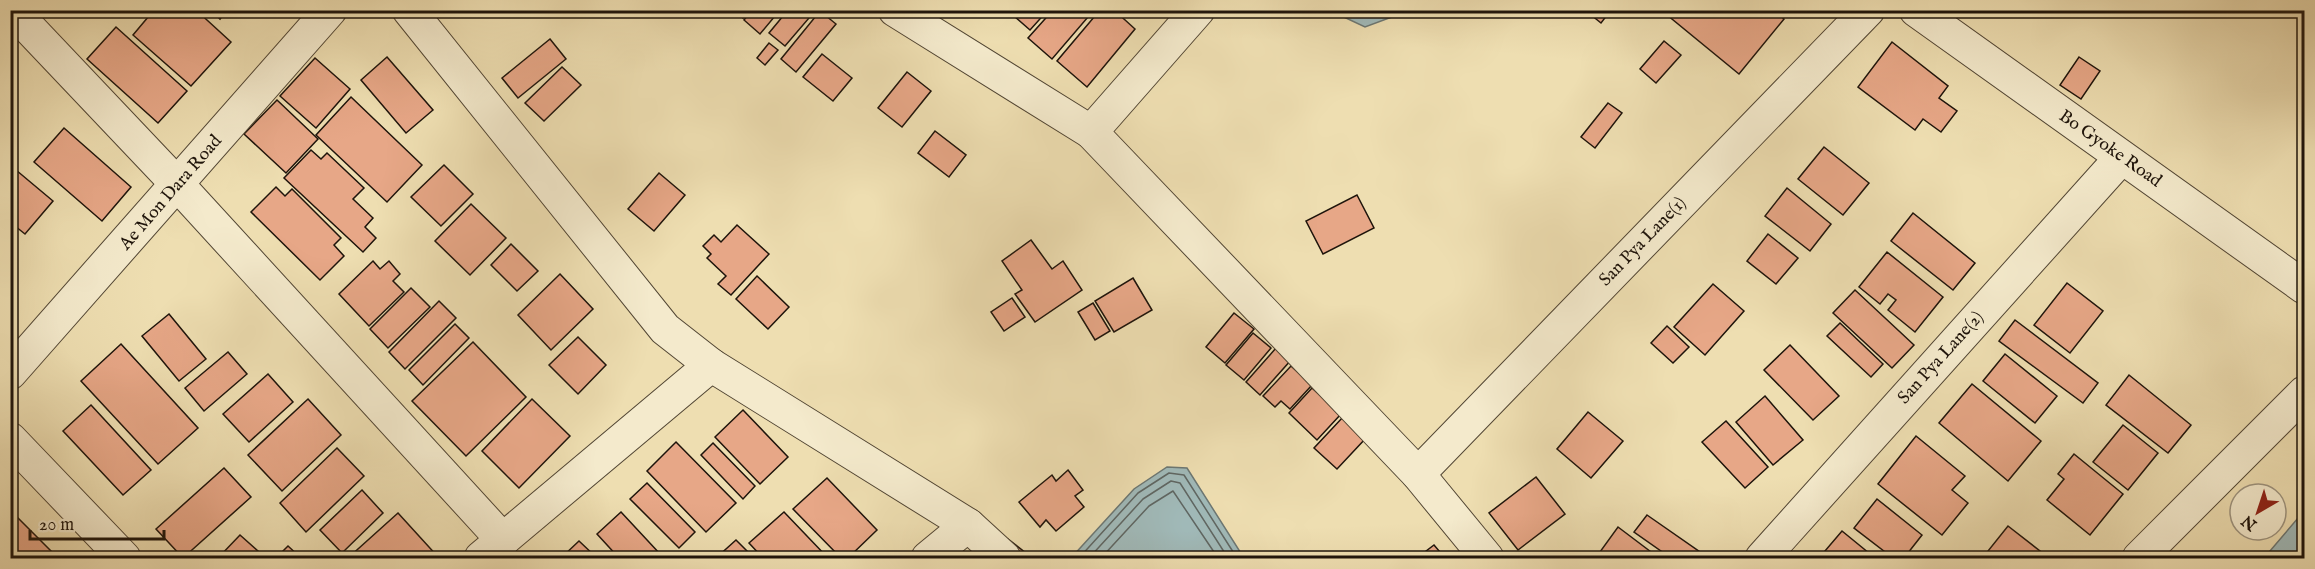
<svg xmlns="http://www.w3.org/2000/svg" width="2315" height="569" font-family="'IM FELL English',serif">
  <rect width="100%" height="100%" fill="#eedeb1"/>
  <filter id="stains"><feTurbulence type="fractalNoise" baseFrequency=".00333" numOctaves="4"/><feColorMatrix values="0 0 0 0 .2 0 0 0 0 .09 0 0 0 0 .02 0 0 0 .5 -.17"/></filter>
  <radialGradient id="worn" r=".72"><stop offset=".6" stop-color="#630" stop-opacity="0"/><stop offset="1" stop-color="#630" stop-opacity=".3"/></radialGradient>
  <g fill="#a0b9b8" stroke="#6c7773" stroke-width="1.5">
    <path d="M 1331,11 L 1408,11 L 1365,27 Z"/>
    <path d="M 1167,467 L 1187,468 L 1244,558 L 1071,558 L 1134,489 Z"/>
    <path d="M 2304,511 L 2304,558 L 2264,558 Z"/>
  </g>
  <g fill="none" stroke-linecap="round" stroke-linejoin="round">
    <g stroke="#5f6662" stroke-width="1.5">
      <path d="M 1079,558 L 1138,493 L 1169,473 L 1184,475 L 1237,558"/>
      <path d="M 1089,558 L 1143,499 L 1171,481 L 1180,483 L 1228,558"/>
      <path d="M 1101,558 L 1149,506 L 1173,491 L 1218,558"/>
    </g>
  </g>
  <g fill="#e7a787" stroke="#1e140b" stroke-width="1.5">
    <path d="M 154,10 L 196,10 L 231,42 L 191,86 L 133,35 Z"/>
    <path d="M 211,10 L 227,10 L 220,19 Z"/>
    <path d="M 735,10 L 749,10 L 743,18 Z"/>
    <path d="M 752,10 L 780,10 L 760,34 L 744,20 Z"/>
    <path d="M 788,10 L 815,11 L 785,46 L 769,33 Z"/>
    <path d="M 1020,10 L 1048,10 L 1030,30 L 1015,17 Z"/>
    <path d="M 1053,10 L 1094,10 L 1052,59 L 1028,38 Z"/>
    <path d="M 1100,10 L 1114,10 L 1135,29 L 1087,87 L 1057,61 Z"/>
    <path d="M 1585,10 L 1611,10 L 1601,23 Z"/>
    <path d="M 1661,10 L 1774,10 L 1784,19 L 1739,74 Z"/>
    <path d="M 820,11 L 836,24 L 796,72 L 781,59 Z"/>
    <path d="M 116,27 L 187,91 L 158,123 L 87,59 Z"/>
    <path d="M 550,39 L 566,59 L 518,98 L 502,78 Z"/>
    <path d="M 1664,41 L 1681,55 L 1656,83 L 1640,69 Z"/>
    <path d="M 1892,42 L 1948,86 L 1939,98 L 1957,111 L 1941,132 L 1923,119 L 1915,130 L 1858,87 Z"/>
    <path d="M 769,43 L 778,50 L 765,65 L 757,58 Z"/>
    <path d="M 822,54 L 852,78 L 833,101 L 803,77 Z"/>
    <path d="M 387,57 L 433,110 L 406,133 L 361,80 Z"/>
    <path d="M 2079,57 L 2100,71 L 2081,99 L 2060,85 Z"/>
    <path d="M 315,58 L 350,89 L 316,128 L 280,96 Z"/>
    <path d="M 562,67 L 581,85 L 544,121 L 525,103 Z"/>
    <path d="M 907,72 L 931,91 L 902,127 L 878,108 Z"/>
    <path d="M 351,97 L 422,165 L 387,202 L 316,135 Z"/>
    <path d="M 277,100 L 318,139 L 286,173 L 244,134 Z"/>
    <path d="M 1608,103 L 1622,113 L 1595,148 L 1581,137 Z"/>
    <path d="M 64,128 L 131,187 L 102,221 L 34,162 Z"/>
    <path d="M 935,131 L 966,155 L 949,177 L 918,153 Z"/>
    <path d="M 1824,147 L 1869,183 L 1843,215 L 1798,179 Z"/>
    <path d="M 311,150 L 321,159 L 327,153 L 364,188 L 353,199 L 373,218 L 365,227 L 376,238 L 363,252 L 284,178 Z"/>
    <path d="M 10,165 L 53,201 L 25,234 L 10,222 Z"/>
    <path d="M 444,165 L 473,194 L 441,226 L 411,197 Z"/>
    <path d="M 659,173 L 685,195 L 654,231 L 628,209 Z"/>
    <path d="M 276,187 L 285,196 L 292,189 L 341,238 L 334,245 L 344,256 L 320,280 L 251,212 Z"/>
    <path d="M 1787,188 L 1831,224 L 1810,251 L 1765,216 Z"/>
    <path d="M 1357,195 L 1374,228 L 1323,254 L 1306,221 Z"/>
    <path d="M 471,204 L 506,238 L 470,275 L 435,241 Z"/>
    <path d="M 1913,213 L 1975,263 L 1953,290 L 1891,241 Z"/>
    <path d="M 737,225 L 769,254 L 731,295 L 718,284 L 726,276 L 707,258 L 711,254 L 703,246 L 714,235 L 721,242 Z"/>
    <path d="M 1768,234 L 1798,258 L 1776,284 L 1747,261 Z"/>
    <path d="M 1031,240 L 1052,269 L 1063,261 L 1082,290 L 1035,322 L 1015,294 L 1022,290 L 1002,261 Z"/>
    <path d="M 511,244 L 538,271 L 517,291 L 491,265 Z"/>
    <path d="M 1887,252 L 1943,297 L 1915,332 L 1888,310 L 1896,300 L 1888,294 L 1880,304 L 1859,287 Z"/>
    <path d="M 373,261 L 380,269 L 389,261 L 400,274 L 393,281 L 404,292 L 369,326 L 339,294 Z"/>
    <path d="M 10,263 L 17,268 L 10,275 Z"/>
    <path d="M 560,274 L 593,309 L 551,350 L 518,315 Z"/>
    <path d="M 757,276 L 789,307 L 768,329 L 736,299 Z"/>
    <path d="M 1133,278 L 1152,310 L 1114,332 L 1095,301 Z"/>
    <path d="M 2067,283 L 2103,311 L 2070,353 L 2034,325 Z"/>
    <path d="M 1713,284 L 1744,311 L 1705,355 L 1674,327 Z"/>
    <path d="M 411,288 L 430,307 L 388,348 L 370,329 Z"/>
    <path d="M 1855,290 L 1914,345 L 1892,368 L 1833,313 Z"/>
    <path d="M 1012,298 L 1025,317 L 1004,331 L 991,312 Z"/>
    <path d="M 439,301 L 456,318 L 405,369 L 389,352 Z"/>
    <path d="M 1093,303 L 1110,331 L 1095,340 L 1078,312 Z"/>
    <path d="M 1234,313 L 1254,329 L 1225,363 L 1206,347 Z"/>
    <path d="M 169,314 L 206,359 L 179,381 L 142,336 Z"/>
    <path d="M 2015,320 L 2098,383 L 2083,403 L 1999,341 Z"/>
    <path d="M 1840,323 L 1883,364 L 1871,377 L 1827,336 Z"/>
    <path d="M 455,324 L 469,338 L 423,385 L 409,370 Z"/>
    <path d="M 1667,326 L 1689,347 L 1673,363 L 1651,343 Z"/>
    <path d="M 1253,333 L 1271,348 L 1244,380 L 1226,365 Z"/>
    <path d="M 578,337 L 606,365 L 578,394 L 549,365 Z"/>
    <path d="M 473,342 L 526,397 L 466,456 L 412,401 Z"/>
    <path d="M 121,344 L 198,428 L 158,464 L 81,381 Z"/>
    <path d="M 1790,345 L 1839,396 L 1813,420 L 1764,370 Z"/>
    <path d="M 1276,348 L 1291,360 L 1260,395 L 1246,382 Z"/>
    <path d="M 228,352 L 247,374 L 204,411 L 185,388 Z"/>
    <path d="M 2005,354 L 2057,396 L 2035,423 L 1983,381 Z"/>
    <path d="M 1291,366 L 1312,385 L 1290,409 L 1281,401 L 1275,407 L 1263,396 Z"/>
    <path d="M 268,374 L 293,402 L 249,442 L 223,414 Z"/>
    <path d="M 2129,375 L 2191,425 L 2168,453 L 2106,405 Z"/>
    <path d="M 1972,384 L 2041,441 L 2008,481 L 1939,423 Z"/>
    <path d="M 1312,388 L 1341,414 L 1317,440 L 1289,413 Z"/>
    <path d="M 1765,396 L 1803,440 L 1773,465 L 1736,422 Z"/>
    <path d="M 308,399 L 341,435 L 282,491 L 248,455 Z"/>
    <path d="M 532,399 L 570,436 L 519,488 L 482,451 Z"/>
    <path d="M 91,405 L 151,470 L 123,495 L 63,431 Z"/>
    <path d="M 743,410 L 788,457 L 760,484 L 715,437 Z"/>
    <path d="M 1588,412 L 1623,441 L 1591,478 L 1557,449 Z"/>
    <path d="M 1343,417 L 1366,438 L 1337,469 L 1314,448 Z"/>
    <path d="M 1726,421 L 1768,467 L 1745,488 L 1702,442 Z"/>
    <path d="M 2123,425 L 2158,453 L 2128,490 L 2093,462 Z"/>
    <path d="M 1916,436 L 1965,476 L 1952,490 L 1968,503 L 1942,535 L 1878,484 Z"/>
    <path d="M 676,442 L 736,503 L 706,532 L 647,471 Z"/>
    <path d="M 713,443 L 755,486 L 743,499 L 701,455 Z"/>
    <path d="M 337,448 L 364,476 L 306,532 L 280,503 Z"/>
    <path d="M 2074,454 L 2123,494 L 2090,535 L 2047,500 L 2064,479 L 2058,474 Z"/>
    <path d="M 224,468 L 251,497 L 183,558 L 156,529 Z"/>
    <path d="M 1068,470 L 1083,490 L 1075,496 L 1084,507 L 1056,531 L 1046,520 L 1040,527 L 1019,502 L 1052,475 L 1056,481 Z"/>
    <path d="M 1536,477 L 1565,514 L 1518,550 L 1489,513 Z"/>
    <path d="M 827,478 L 877,530 L 848,558 L 841,558 L 793,509 Z"/>
    <path d="M 647,483 L 695,532 L 679,548 L 630,499 Z"/>
    <path d="M 362,490 L 383,513 L 342,553 L 320,530 Z"/>
    <path d="M 1877,499 L 1922,535 L 1904,558 L 1893,558 L 1854,528 Z"/>
    <path d="M 10,510 L 58,558 L 10,558 Z"/>
    <path d="M 621,512 L 661,555 L 658,558 L 619,558 L 597,534 Z"/>
    <path d="M 784,512 L 828,558 L 763,558 L 749,543 Z"/>
    <path d="M 398,513 L 439,558 L 348,558 Z"/>
    <path d="M 1647,515 L 1700,552 L 1695,558 L 1671,558 L 1634,532 Z"/>
    <path d="M 2008,526 L 2049,558 L 1987,558 L 1984,556 Z"/>
    <path d="M 1618,527 L 1659,558 L 1600,558 L 1597,556 Z"/>
    <path d="M 1842,531 L 1875,558 L 1819,558 Z"/>
    <path d="M 240,535 L 266,558 L 218,558 Z"/>
    <path d="M 1008,539 L 1026,553 L 1021,558 L 1007,558 L 998,552 Z"/>
    <path d="M 736,540 L 754,558 L 716,558 Z"/>
    <path d="M 579,541 L 597,558 L 561,558 Z"/>
    <path d="M 1434,545 L 1445,558 L 1417,558 Z"/>
    <path d="M 288,546 L 301,558 L 276,558 Z"/>
  </g>
  <g fill="none" stroke-linecap="round" stroke-linejoin="round">
    <defs>
      <g id="street">
        <path d="M 12,10 L 178,185 L 503,540"/>
        <path d="M 409,10 L 665,329 L 711,365 L 968,525 L 1004,558"/>
        <path d="M 895,10 L 1091,132"/>
        <path d="M 1198,10 L 1091,132 L 1418,474 L 1487,558"/>
        <path d="M 1916,10 L 2304,287"/>
        <path d="M 10,373 L 330,10"/>
        <path d="M 10,439 L 124,558"/>
        <path d="M 1418,474 L 1868,10"/>
        <path d="M 481,558 L 711,365"/>
        <path d="M 928,558 L 968,525"/>
        <path d="M 1762,558 L 2121,158"/>
        <path d="M 2139,558 L 2304,393"/>
      </g>
    </defs>
    <use href="#street" stroke="#524634" stroke-width="35"/>
    <use href="#street" stroke="#f4eacc" stroke-width="33"/>
  </g>
  <g text-anchor="middle" dominant-baseline="central" stroke-width="4.5" stroke-linejoin="round" paint-order="stroke">
    <g font-size="18" fill="#1e140b" stroke="#f4eacc">
      <text transform="translate(2110 149) rotate(35)">Bo Gyoke Road</text>
      <text transform="translate(171 193) rotate(-49)">Ae Mon Dara Road</text>
      <text transform="translate(1643 242) rotate(-46)">San Pya Lane(1)</text>
      <text transform="translate(1941 358) rotate(-48)">San Pya Lane(2)</text>
    </g>
  </g>
  <rect width="2315" height="569" fill="none" stroke="#eedeb1" stroke-width="36"/>
  <rect x="12" y="12" width="2291" height="545" fill="none" stroke="#1e140b" stroke-width="3"/>
  <rect x="18" y="18" width="2279" height="533" fill="none" stroke="#1e140b" stroke-width="1.5"/>
  <g transform="translate(2258 512) rotate(219)"><circle r="28" fill="#f4eacc" stroke="#9e947f" stroke-width="1.5"/>
  <path d="M0-4.5L10 22L0 15L-10 22Z" fill="#8f2418"/>
  <text y="-9" font-size="16" font-weight="bold" text-anchor="middle" fill="#1e140b">N</text>
  </g>
  <path d="M30 530v9h134v-9" fill="none" stroke="#1e140b" stroke-width="3"/>
  <text x="39" y="530" font-size="18" fill="#1e140b" stroke="#f4eacc" stroke-width="4.5" paint-order="stroke">20 m</text>
  <rect width="100%" height="100%" filter="url(#stains)"/>
  <rect width="100%" height="100%" fill="url(#worn)"/>
</svg>
